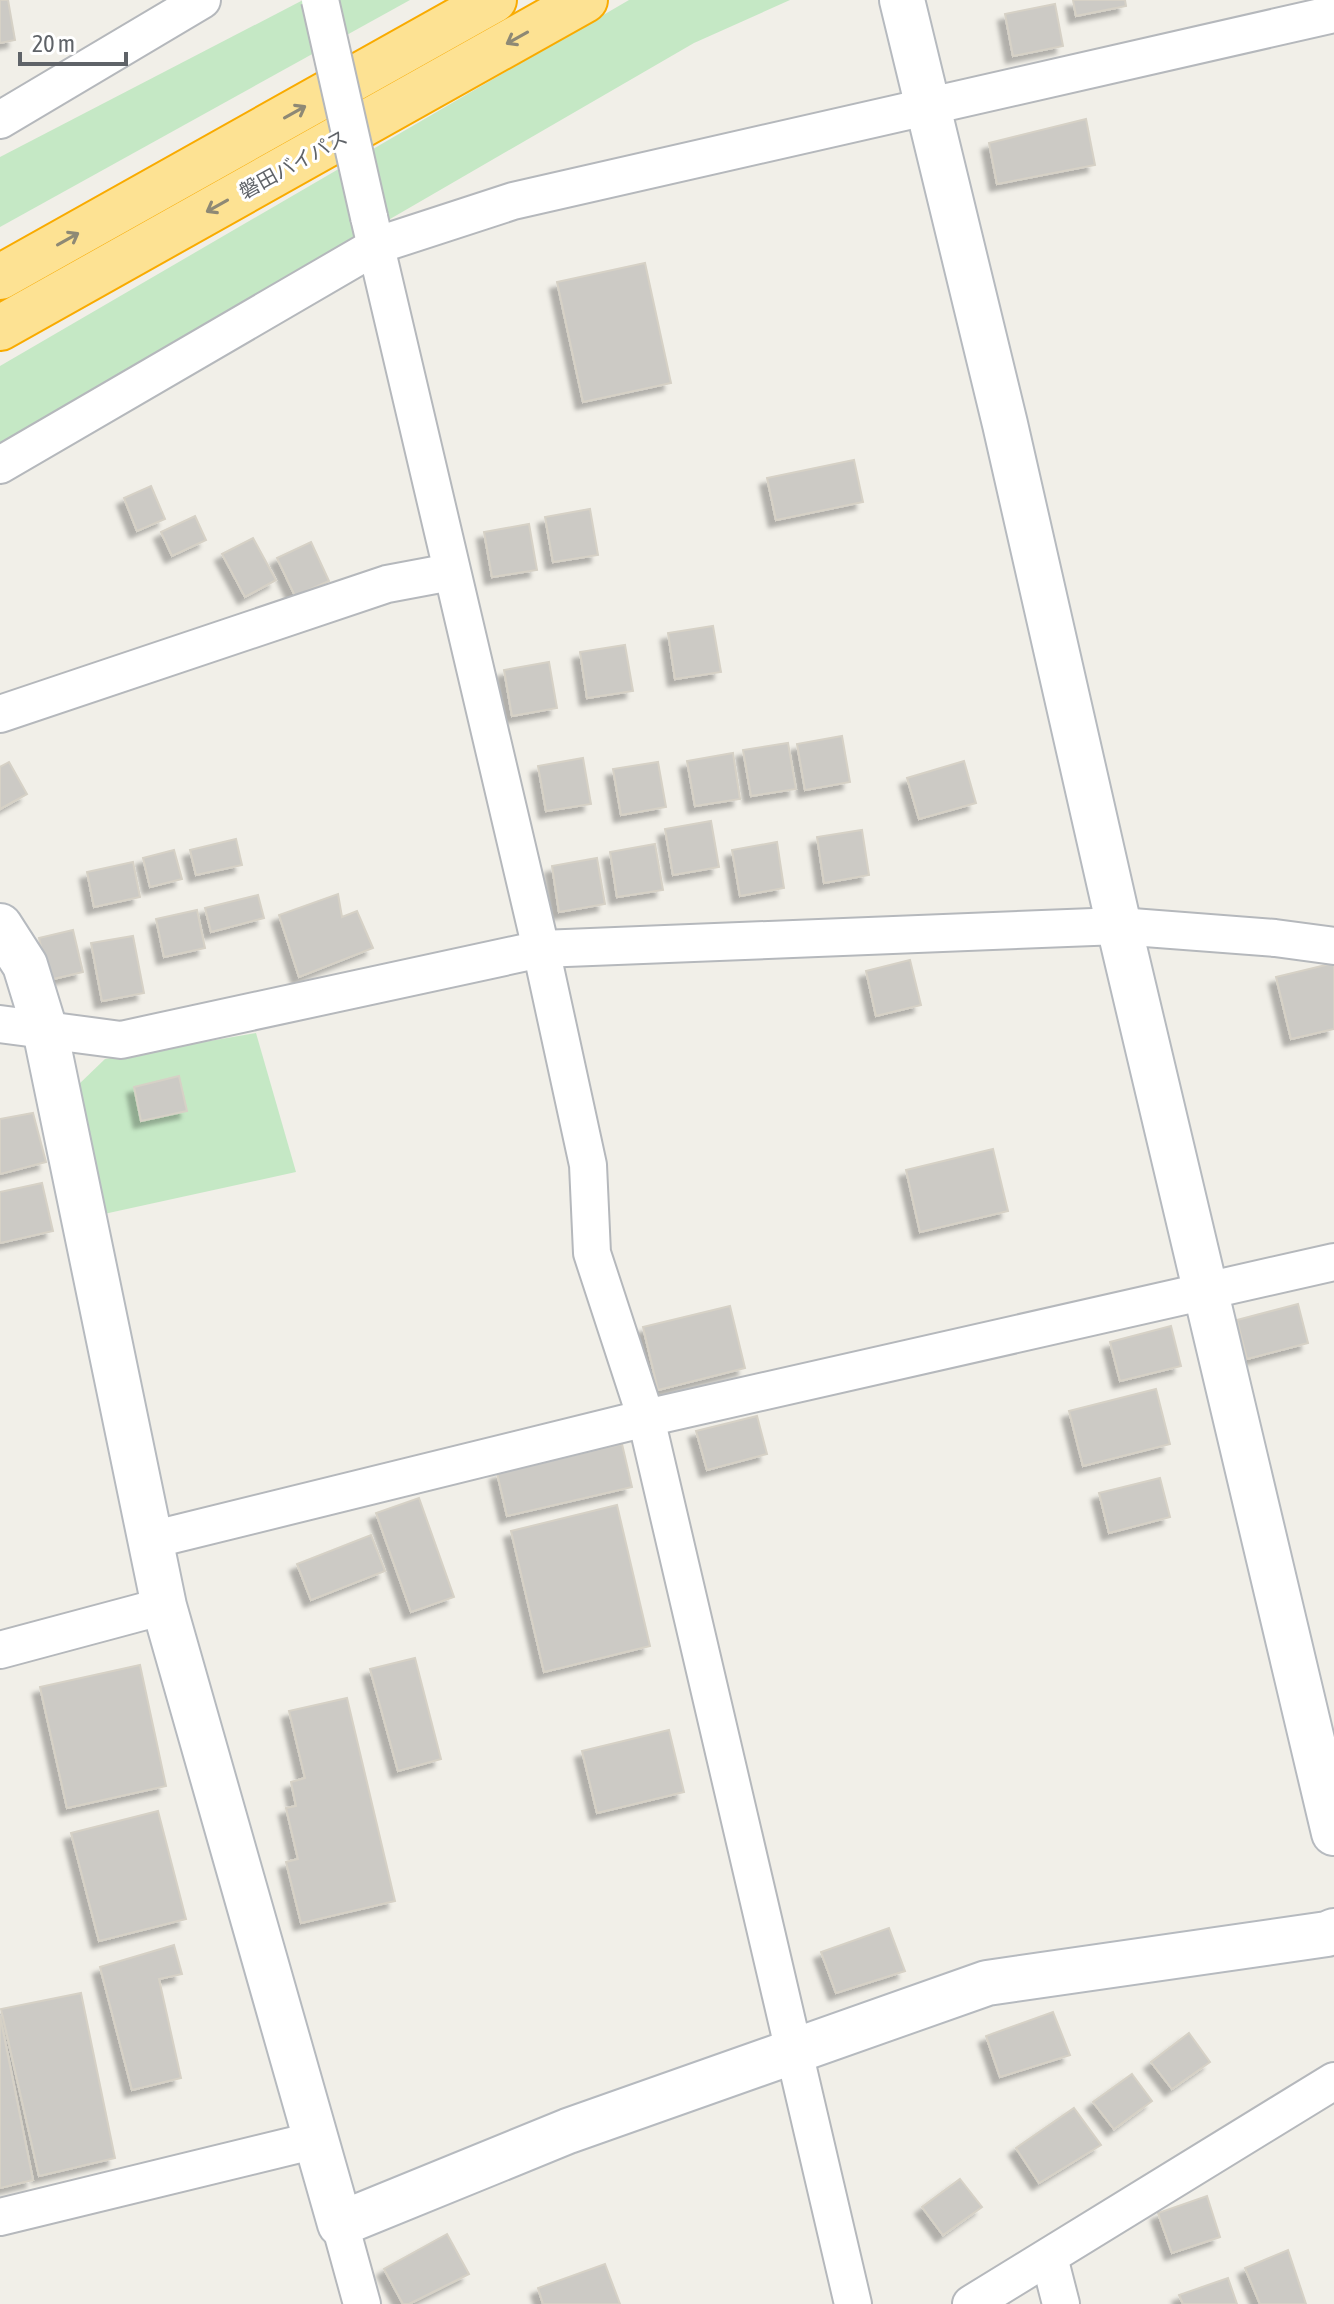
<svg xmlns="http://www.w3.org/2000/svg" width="1334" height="2304" font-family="'Asap Condensed','Noto Sans JP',sans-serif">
  <defs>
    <filter id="shadow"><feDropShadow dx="-7" dy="7" stdDeviation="2" flood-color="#0004"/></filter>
  </defs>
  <rect width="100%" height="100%" fill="#f1efe8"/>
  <g fill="#c5e8c5">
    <path d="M 303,0 L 410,0 L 0,227 L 0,157 Z"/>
    <path d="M 629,0 L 790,0 L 694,43 L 0,445 L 0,366 Z"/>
    <path d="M 256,1033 L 296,1172 L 104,1214 L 77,1086 L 105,1059 Z"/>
  </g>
  <g fill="#cccac5" stroke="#d6d1c6" stroke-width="2" filter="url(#shadow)">
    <path d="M 0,0 L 8,0 L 15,40 L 0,43 Z"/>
    <path d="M 1073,0 L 1125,0 L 1126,6 L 1076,16 Z"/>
    <path d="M 1055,4 L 1063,46 L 1013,56 L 1005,14 Z"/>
    <path d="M 1086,119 L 1095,165 L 997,184 L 989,143 Z"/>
    <path d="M 645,263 L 671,383 L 583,402 L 557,282 Z"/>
    <path d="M 854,460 L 863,502 L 776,520 L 767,478 Z"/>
    <path d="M 151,486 L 165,519 L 137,531 L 124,498 Z"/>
    <path d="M 590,509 L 598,555 L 553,562 L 545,517 Z"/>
    <path d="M 195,516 L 206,540 L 172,556 L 161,532 Z"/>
    <path d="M 529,524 L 537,570 L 492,577 L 484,532 Z"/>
    <path d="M 253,538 L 276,580 L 245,597 L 222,554 Z"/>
    <path d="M 311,542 L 329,581 L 295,596 L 277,558 Z"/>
    <path d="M 713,626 L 721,672 L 675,679 L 668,633 Z"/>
    <path d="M 625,645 L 633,691 L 587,698 L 580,652 Z"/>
    <path d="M 549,662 L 557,708 L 512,716 L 504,670 Z"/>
    <path d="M 842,736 L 850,782 L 805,790 L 797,744 Z"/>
    <path d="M 788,743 L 796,789 L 751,796 L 743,750 Z"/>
    <path d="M 733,753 L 740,799 L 695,806 L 687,761 Z"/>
    <path d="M 583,758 L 591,804 L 546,811 L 538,766 Z"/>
    <path d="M 964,761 L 976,803 L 919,819 L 907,778 Z"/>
    <path d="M 9,762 L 27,794 L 0,809 L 0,767 Z"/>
    <path d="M 658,762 L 666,807 L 621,815 L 613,769 Z"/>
    <path d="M 711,821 L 719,867 L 673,875 L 665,829 Z"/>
    <path d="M 862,830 L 869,875 L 824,883 L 817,837 Z"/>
    <path d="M 236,839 L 242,865 L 196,875 L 190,850 Z"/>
    <path d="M 777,842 L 784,888 L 740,896 L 732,850 Z"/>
    <path d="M 655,844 L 663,890 L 617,897 L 610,852 Z"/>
    <path d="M 174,850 L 182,879 L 150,887 L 143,858 Z"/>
    <path d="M 597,858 L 605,904 L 559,912 L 552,866 Z"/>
    <path d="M 133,862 L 140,897 L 94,907 L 87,872 Z"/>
    <path d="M 338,894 L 342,917 L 357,911 L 373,948 L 299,977 L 279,915 Z"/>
    <path d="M 258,895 L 264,918 L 211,932 L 205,908 Z"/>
    <path d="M 197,910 L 205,948 L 164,957 L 156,919 Z"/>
    <path d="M 73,930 L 83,972 L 49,980 L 39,938 Z"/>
    <path d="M 133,936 L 144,993 L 102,1001 L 91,943 Z"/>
    <path d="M 910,960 L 921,1005 L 876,1016 L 866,971 Z"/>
    <path d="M 1334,963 L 1334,1029 L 1291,1039 L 1276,977 Z"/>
    <path d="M 179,1076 L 187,1111 L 141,1121 L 134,1087 Z"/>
    <path d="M 33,1113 L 46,1162 L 0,1174 L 0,1119 Z"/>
    <path d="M 993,1149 L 1008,1211 L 920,1232 L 906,1170 Z"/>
    <path d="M 42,1183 L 53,1231 L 0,1243 L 0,1192 Z"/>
    <path d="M 1298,1304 L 1308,1343 L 1247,1359 L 1237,1320 Z"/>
    <path d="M 730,1306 L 745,1368 L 658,1390 L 643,1327 Z"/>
    <path d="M 1171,1326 L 1181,1366 L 1120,1381 L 1110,1342 Z"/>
    <path d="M 1156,1389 L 1170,1444 L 1083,1466 L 1069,1411 Z"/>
    <path d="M 757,1416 L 767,1454 L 707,1470 L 696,1431 Z"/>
    <path d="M 622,1444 L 632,1487 L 507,1516 L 497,1473 Z"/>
    <path d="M 1160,1478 L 1170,1517 L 1109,1533 L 1099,1493 Z"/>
    <path d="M 419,1498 L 454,1597 L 411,1612 L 376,1513 Z"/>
    <path d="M 617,1505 L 650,1646 L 544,1672 L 511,1531 Z"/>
    <path d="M 371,1535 L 385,1571 L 311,1600 L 297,1564 Z"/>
    <path d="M 415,1658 L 441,1759 L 398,1771 L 370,1669 Z"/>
    <path d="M 140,1665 L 166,1786 L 67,1808 L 40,1687 Z"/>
    <path d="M 347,1698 L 395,1901 L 301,1923 L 286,1862 L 298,1859 L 286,1808 L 296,1806 L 291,1782 L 305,1778 L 289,1711 Z"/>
    <path d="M 669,1730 L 684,1792 L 597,1813 L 582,1751 Z"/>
    <path d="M 158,1811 L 186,1919 L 99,1941 L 71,1833 Z"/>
    <path d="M 889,1928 L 905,1971 L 836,1993 L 821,1952 Z"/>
    <path d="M 174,1945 L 182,1974 L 159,1979 L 181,2078 L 132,2090 L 100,1967 Z"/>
    <path d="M 81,1993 L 115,2158 L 39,2176 L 1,2009 Z"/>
    <path d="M 1053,2012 L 1070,2055 L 1000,2077 L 986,2036 Z"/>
    <path d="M 0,2016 L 33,2180 L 0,2188 Z"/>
    <path d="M 1189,2033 L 1210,2062 L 1172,2089 L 1151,2062 Z"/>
    <path d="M 1132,2074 L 1152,2101 L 1114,2129 L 1093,2102 Z"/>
    <path d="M 1074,2108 L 1101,2145 L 1039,2183 L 1016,2148 Z"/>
    <path d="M 960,2179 L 982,2207 L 943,2235 L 922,2207 Z"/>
    <path d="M 1207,2196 L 1220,2237 L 1172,2253 L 1158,2213 Z"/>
    <path d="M 447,2234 L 469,2274 L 409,2304 L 403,2304 L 384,2269 Z"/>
    <path d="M 1288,2250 L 1306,2304 L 1260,2304 L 1245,2268 Z"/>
    <path d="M 605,2264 L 620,2304 L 543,2304 L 538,2288 Z"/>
    <path d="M 1228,2278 L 1237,2304 L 1183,2304 L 1179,2295 Z"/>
  </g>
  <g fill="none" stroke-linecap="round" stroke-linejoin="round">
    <defs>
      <g id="street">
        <path d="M 0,120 L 202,0"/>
        <path d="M 369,217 L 541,949 L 588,1165 L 592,1253 L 646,1418 L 853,2304"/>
        <path d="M 0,465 L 378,245 L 513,201 L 1334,14"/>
        <path d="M 0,714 L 387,584 L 451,572"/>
        <path d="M 0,1024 L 121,1040 L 541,949 L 1119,926 L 1275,938 L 1334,946"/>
        <path d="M 151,1540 L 646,1418 L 1334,1262"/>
        <path d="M 0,1650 L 164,1606"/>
        <path d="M 0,2217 L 316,2140"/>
        <path d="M 340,2224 L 362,2304"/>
        <path d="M 1049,2257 L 1061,2304"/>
        <path d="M 971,2304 L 1334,2081"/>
      </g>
      <g id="secondary">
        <path d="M 902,0 L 1005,424 L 1119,926 L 1334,1833"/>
        <path d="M 0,926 L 25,965 L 45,1030 L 164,1606 L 340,2224 L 568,2131 L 987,1983 L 1327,1934 L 1334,1931"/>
      </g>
      <g id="highway">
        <path d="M 0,277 L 494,0"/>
        <path d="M 0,328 L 585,0"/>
      </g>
    </defs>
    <use href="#street" stroke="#b5b8bc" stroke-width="40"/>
    <use href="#secondary" stroke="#b6babf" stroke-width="48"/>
    <use href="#highway" stroke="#f9ab00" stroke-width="48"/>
    <use href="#street" stroke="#fff" stroke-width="36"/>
    <use href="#secondary" stroke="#fff" stroke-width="44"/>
    <use href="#highway" stroke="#fde293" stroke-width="44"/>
    <defs>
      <path id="street-bridge" d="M 320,0 L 369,217"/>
    </defs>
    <use href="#street-bridge" stroke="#b5b8bc" stroke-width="40" stroke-linecap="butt"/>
    <use href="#street-bridge" stroke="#fff" stroke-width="36"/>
  </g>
  <defs><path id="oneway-shaft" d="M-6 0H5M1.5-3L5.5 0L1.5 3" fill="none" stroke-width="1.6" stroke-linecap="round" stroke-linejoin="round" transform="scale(2)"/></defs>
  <g stroke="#8e8975">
    <use href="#oneway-shaft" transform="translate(517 38) rotate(151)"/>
    <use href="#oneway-shaft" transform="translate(295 112) rotate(-29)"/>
    <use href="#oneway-shaft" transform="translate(217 206) rotate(151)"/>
    <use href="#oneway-shaft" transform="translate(68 239) rotate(-29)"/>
  </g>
  <g text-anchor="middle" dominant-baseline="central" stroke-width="6" stroke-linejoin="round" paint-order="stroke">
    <g font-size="20" fill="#5f6368" stroke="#fff">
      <text transform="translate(293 164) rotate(-29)">磐田バイパス</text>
    </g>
  </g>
  <path d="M20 52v12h106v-12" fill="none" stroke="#5f6368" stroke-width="4"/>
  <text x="32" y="52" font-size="24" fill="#5f6368" stroke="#ffffff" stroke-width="6" paint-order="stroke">20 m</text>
</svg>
